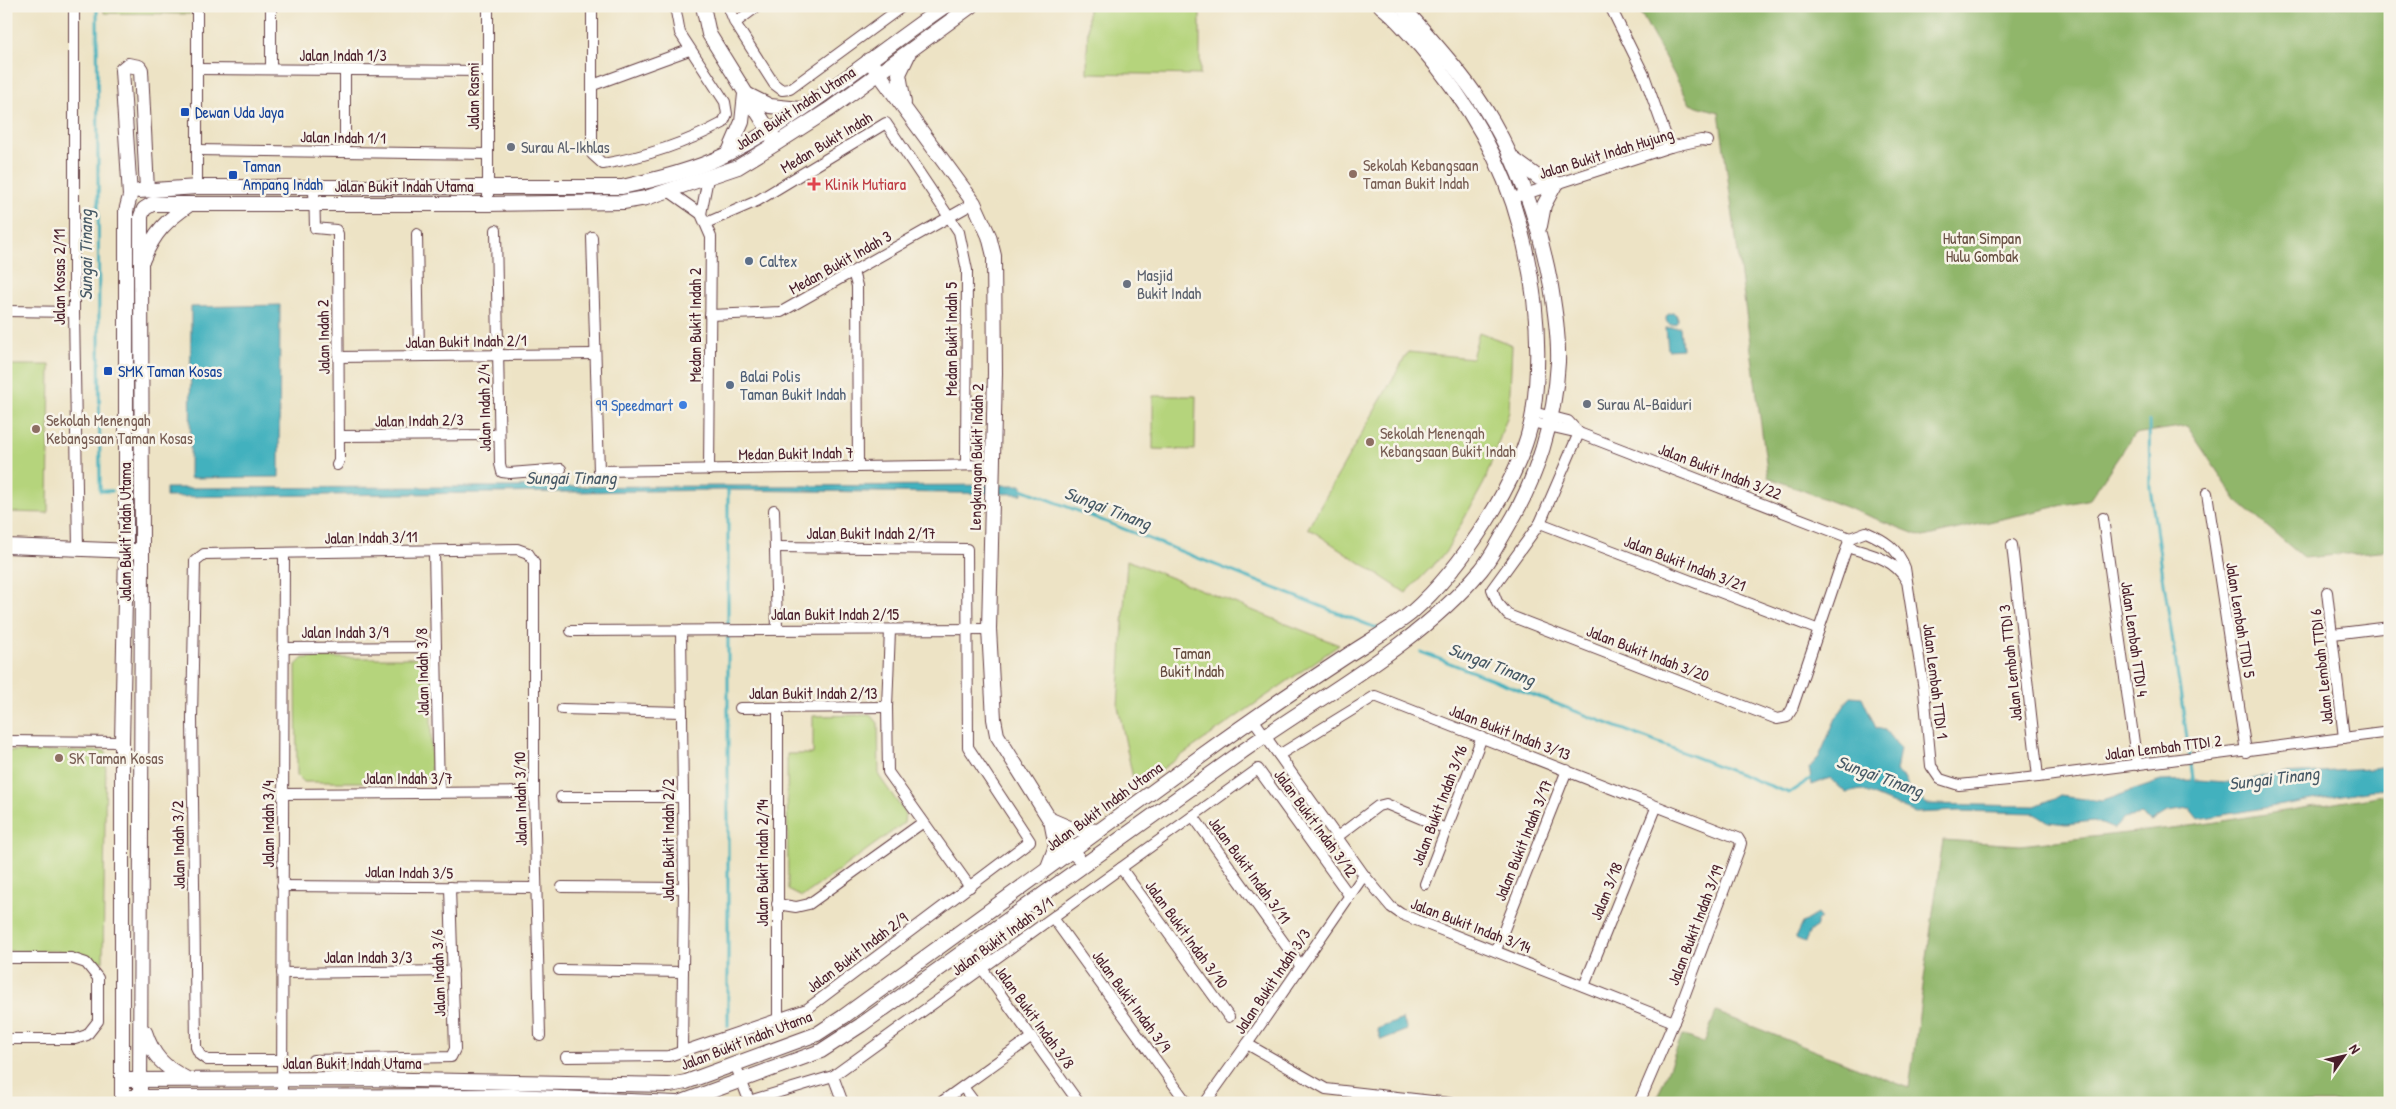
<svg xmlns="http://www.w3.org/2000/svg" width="2396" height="1109" font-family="'Patrick Hand',sans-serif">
  <rect width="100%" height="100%" fill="#f7f3e8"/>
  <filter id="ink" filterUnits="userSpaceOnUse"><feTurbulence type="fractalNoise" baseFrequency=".02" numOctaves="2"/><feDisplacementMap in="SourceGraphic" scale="10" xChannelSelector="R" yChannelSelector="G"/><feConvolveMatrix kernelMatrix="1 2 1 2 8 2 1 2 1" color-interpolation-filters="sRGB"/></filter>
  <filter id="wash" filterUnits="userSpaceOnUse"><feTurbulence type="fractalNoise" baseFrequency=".0096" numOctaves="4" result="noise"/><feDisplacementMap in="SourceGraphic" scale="20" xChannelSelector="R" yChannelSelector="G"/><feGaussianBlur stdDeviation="1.12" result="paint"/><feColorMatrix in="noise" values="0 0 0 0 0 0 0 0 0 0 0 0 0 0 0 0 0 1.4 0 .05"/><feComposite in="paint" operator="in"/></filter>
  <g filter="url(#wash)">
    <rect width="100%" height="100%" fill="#ede3c5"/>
    <g fill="#b5d47b" stroke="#807a53">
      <path d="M 104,6 L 190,6 L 190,14 L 104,13 Z"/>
      <path d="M 1088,6 L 1200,6 L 1200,75 L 1087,73 Z"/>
      <path d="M 1479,332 L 1512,345 L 1509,412 L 1484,483 L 1445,553 L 1406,593 L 1308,528 L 1408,352 L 1472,358 Z"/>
      <path d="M 6,365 L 50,365 L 48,513 L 6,512 Z"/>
      <path d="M 1153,396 L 1196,396 L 1195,450 L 1153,449 Z"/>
      <path d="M 1127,560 L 1339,645 L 1135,788 L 1118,706 Z"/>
      <path d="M 303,658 L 424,658 L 431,665 L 431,775 L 424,782 L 304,782 L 297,775 L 296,665 Z"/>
      <path d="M 871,715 L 878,723 L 879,776 L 905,813 L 904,823 L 802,897 L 788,890 L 787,754 L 813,754 L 813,716 Z"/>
      <path d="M 6,751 L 106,751 L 103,962 L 71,951 L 6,951 Z"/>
    </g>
    <g fill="#90b66b" stroke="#6d6a4b">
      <path d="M 1637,6 L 2390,6 L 2390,550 L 2304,558 L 2237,501 L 2187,426 L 2134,434 L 2090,499 L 1923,537 L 1768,477 L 1719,112 L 1690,104 Z"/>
      <path d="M 2390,794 L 2390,1103 L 1655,1103 L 1682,1035 L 1704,1043 L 1716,1012 L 1909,1088 L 1943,840 L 2020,845 L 2198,825 Z"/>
    </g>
    <g fill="#42b1be" stroke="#466874">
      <path d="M 280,305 L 279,477 L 190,478 L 191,307 Z"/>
      <circle cx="1672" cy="319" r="6"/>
      <path d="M 1680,327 L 1682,349 L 1668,350 L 1666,328 Z"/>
      <path d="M 1022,485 L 1022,494 L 728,490 L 166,497 L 166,488 Z"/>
      <path d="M 1851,696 L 1862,697 L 1876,728 L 1885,730 L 1900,749 L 1896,772 L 1904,778 L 1910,790 L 1927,804 L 2035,806 L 2060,796 L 2102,801 L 2161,781 L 2198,780 L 2240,783 L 2266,775 L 2370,769 L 2390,765 L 2390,787 L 2198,819 L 2190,809 L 2167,812 L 2151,822 L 2141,815 L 2124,818 L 2114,829 L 2094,821 L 2066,824 L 2049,822 L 2035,813 L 1959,811 L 1915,813 L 1861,790 L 1846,793 L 1830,778 L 1812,785 L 1809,768 L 1819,757 L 1836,718 Z"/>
      <path d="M 1817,914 L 1821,919 L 1817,921 L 1817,926 L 1810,931 L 1805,942 L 1795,938 L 1802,923 Z"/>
      <path d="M 1403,1019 L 1407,1030 L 1381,1040 L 1377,1029 Z"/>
    </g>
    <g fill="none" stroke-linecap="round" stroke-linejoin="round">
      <g stroke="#42b1be" stroke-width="3">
        <path d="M 97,6 L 100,491 L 112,491"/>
        <path d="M 2149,421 L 2150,488 L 2194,785"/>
        <path d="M 1022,489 L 1379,629"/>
        <path d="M 728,490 L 728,1026"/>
        <path d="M 1421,652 L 1789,793 L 1813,777"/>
      </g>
    </g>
  </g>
  <g filter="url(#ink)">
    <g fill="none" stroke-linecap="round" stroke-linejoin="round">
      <defs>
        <g id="street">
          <path d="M 74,6 L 74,312 L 78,548"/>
          <path d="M 197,6 L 197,187"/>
          <path d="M 271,6 L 271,69"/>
          <path d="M 592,6 L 592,154 L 603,164 C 644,157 686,143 723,123 L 727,114 L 725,102 L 680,33 L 675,6"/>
          <path d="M 728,6 L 735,23 L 774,84 L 782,90 L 790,89 L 903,6"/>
          <path d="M 1610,6 L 1644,75 L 1670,147"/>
          <path d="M 735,23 L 758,6"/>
          <path d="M 197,69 L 488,71"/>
          <path d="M 345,70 L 345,152"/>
          <path d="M 593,85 L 689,50"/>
          <path d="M 197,150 L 488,154"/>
          <path d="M 314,188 L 315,228 L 336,230 L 338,234 L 339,461 L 337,465"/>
          <path d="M 667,190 L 701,214 L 711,237 L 709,470"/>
          <path d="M 1513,198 L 1670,147 L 1701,140 L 1708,141"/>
          <path d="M 488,204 L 488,6"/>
          <path d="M 701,214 L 708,178"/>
          <path d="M 706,223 L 757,201 L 886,123 L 959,232 L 967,270 L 966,465"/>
          <path d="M 496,230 L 500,464 L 502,472 L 510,473 L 561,469"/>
          <path d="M 417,234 L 419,356"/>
          <path d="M 592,237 L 599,471 L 993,465"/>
          <path d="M 853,272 L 857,286 L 858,467"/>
          <path d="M 6,311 L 74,312"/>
          <path d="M 710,315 L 781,312 L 974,203"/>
          <path d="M 338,357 L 594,354"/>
          <path d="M 1533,412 L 1568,421 L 1579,433"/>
          <path d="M 1531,422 L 1579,433 L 1850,538"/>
          <path d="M 1579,433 L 1540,523 L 1492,589 L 1497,602 L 1508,615 L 1777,719 L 1787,717 L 1792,709 L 1850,538"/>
          <path d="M 339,436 L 499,435"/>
          <path d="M 2207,493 L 2246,752"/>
          <path d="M 774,510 L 777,629"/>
          <path d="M 2103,518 L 2137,765"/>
          <path d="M 1540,523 L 1819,630"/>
          <path d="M 1850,538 L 1866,532 C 1884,540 1898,548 1905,568 L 1924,690 L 1931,766 L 1940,779 L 1959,785 L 2038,777 L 2390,732"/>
          <path d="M 2012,545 L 2038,777"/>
          <path d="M 1847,547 C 1869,554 1894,558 1906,580"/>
          <path d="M 434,552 L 439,793"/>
          <path d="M 2327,592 L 2344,738"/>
          <path d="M 681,630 L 684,888 L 682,1050"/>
          <path d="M 890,630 L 887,707 L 888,772 L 970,887"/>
          <path d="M 571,631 L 989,629"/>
          <path d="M 2333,634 L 2390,627"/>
          <path d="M 283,648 L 436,647"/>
          <path d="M 740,708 L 887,707"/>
          <path d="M 778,708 L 778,1018"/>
          <path d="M 562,709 L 682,712"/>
          <path d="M 1253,719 L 1364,875 L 1391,907 L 1401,914 L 1674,1022"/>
          <path d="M 6,741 L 122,742"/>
          <path d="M 1279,755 L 1375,696 L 1738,838 L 1741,843 L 1740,847 L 1681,1005 L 1639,1103"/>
          <path d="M 283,794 L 534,792"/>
          <path d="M 561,797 L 683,797"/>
          <path d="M 1193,816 L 1300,965"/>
          <path d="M 1337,837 L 1378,806 L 1386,804 L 1446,829"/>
          <path d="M 1121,868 L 1229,1017"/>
          <path d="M 1425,884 L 1482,737"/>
          <path d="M 282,886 L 536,888"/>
          <path d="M 562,887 L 684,888"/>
          <path d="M 777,904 L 796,907 L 809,904 L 922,823"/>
          <path d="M 1053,918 L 1187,1103"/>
          <path d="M 968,949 L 1079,1103"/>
          <path d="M 1496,950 L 1567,770"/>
          <path d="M 6,958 L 71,958 L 86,963 L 98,978 L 98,1021 L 87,1035 L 75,1039 L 6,1039"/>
          <path d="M 559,970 L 683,972"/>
          <path d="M 282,973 L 453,971"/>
          <path d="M 1584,986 L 1656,808"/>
          <path d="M 1247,1044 L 1326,1089 L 1450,1103"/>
          <path d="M 566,1057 L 669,1056 L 807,1009 L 1030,841 L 968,747 L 967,549 L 775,547"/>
          <path d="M 282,1060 L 207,1060 L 200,1055 L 196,1047 L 192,719 L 195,561 L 204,554 L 517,549 L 528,553 L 534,562 L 534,792 L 540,1036"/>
          <path d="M 313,1060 L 451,1057 L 455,1049 L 450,887"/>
          <path d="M 735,1064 L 750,1103"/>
          <path d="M 833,1076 L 843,1103"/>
          <path d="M 963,1087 L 975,1103"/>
          <path d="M 282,1095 L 284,553"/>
          <path d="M 749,1101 L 833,1076 L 1258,769 L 1349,895"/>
          <path d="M 940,1103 L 1032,1037"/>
          <path d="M 1205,1103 L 1247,1044 L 1364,875"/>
        </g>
        <g id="secondary">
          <path d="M 703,6 L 709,34 L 773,137"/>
          <path d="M 869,60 L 974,203 L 989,236 L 994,256 L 995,373 L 989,629 L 994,719 L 997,735 L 1050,820 L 1077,856"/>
          <path d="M 746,94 L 770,106 L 800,109"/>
          <path d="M 904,103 L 899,74 L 908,55"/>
          <path d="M 729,152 L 742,122 L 745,94"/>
          <path d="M 1513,159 L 1539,178 L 1556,183 L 1544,205 L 1540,226"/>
          <path d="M 139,191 L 197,187 L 622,187 C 658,179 695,170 727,154 C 806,114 873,55 945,6"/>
          <path d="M 143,259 C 155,231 166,221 190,204"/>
          <path d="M 6,546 L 134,551"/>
          <path d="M 1051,820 L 1072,829 L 1099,831"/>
          <path d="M 1048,867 L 1056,846 L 1052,826"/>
          <path d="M 145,1032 C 153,1057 164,1067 187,1079"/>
          <path d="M 122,1080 L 361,1079 L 670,1085 L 686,1082 L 817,1034 L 843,1017 C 964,929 1084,842 1204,754 C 1249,721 1295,690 1342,659 C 1364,644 1390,630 1411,613 C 1460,570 1523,478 1533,413 C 1542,351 1536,287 1520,227 C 1502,158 1466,99 1420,46 C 1407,32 1396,17 1381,6"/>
          <path d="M 131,1097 L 513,1096 L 676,1103"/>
          <path d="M 122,1103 L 122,742 L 126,550 L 126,211 L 130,196 L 122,70 L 128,65 L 139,67 L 141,70 L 147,190"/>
          <path d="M 140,1103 L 142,551 L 141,263 L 141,216 L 144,209 L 152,204 L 488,204 L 623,202 L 646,198 L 738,167 L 777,143 L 830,109 L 971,6"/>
          <path d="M 679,1103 L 821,1051 L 861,1025 C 986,935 1111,845 1236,756 C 1319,696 1415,648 1481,570 C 1491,558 1499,542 1507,528 C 1537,479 1555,420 1558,362 C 1559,337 1555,311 1551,286 C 1540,227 1523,174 1493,122 C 1469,80 1434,43 1402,6"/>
        </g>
      </defs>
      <use href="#street" stroke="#623c42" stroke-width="12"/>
      <use href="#secondary" stroke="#623c42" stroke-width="16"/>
      <use href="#street" stroke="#fff" stroke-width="10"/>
      <use href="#secondary" stroke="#fff" stroke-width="14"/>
    </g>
  </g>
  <g fill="#1a4fb4" stroke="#f7f3e8" stroke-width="2">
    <rect x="180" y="107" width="10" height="10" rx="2.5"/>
    <rect x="228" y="170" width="10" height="10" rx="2.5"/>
    <rect x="103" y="366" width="10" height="10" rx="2.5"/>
  </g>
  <g fill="#6b7280" stroke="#f7f3e8" stroke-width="2">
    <circle cx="511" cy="147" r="5"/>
    <circle cx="1127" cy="284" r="5"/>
    <circle cx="1587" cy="404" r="5"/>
  </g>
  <g fill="#8d6e63" stroke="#f7f3e8" stroke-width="2">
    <circle cx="1353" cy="174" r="5"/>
    <circle cx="36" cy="429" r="5"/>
    <circle cx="1370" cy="442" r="5"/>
    <circle cx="59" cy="758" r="5"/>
  </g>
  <path fill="#e0444e" stroke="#f7f3e8" stroke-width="2" d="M811.5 176.5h5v5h5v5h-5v5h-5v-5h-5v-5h5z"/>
  <g fill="#5c6f8a" stroke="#f7f3e8" stroke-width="2">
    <circle cx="749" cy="261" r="5"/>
    <circle cx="730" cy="385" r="5"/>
  </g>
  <circle fill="#3f7fe0" stroke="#f7f3e8" stroke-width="2" cx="683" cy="405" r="5"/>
  <g text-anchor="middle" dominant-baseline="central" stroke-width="5" stroke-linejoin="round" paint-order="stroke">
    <g font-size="16" fill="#4a1f2b" stroke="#f7f3e8">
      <text x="343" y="55">Jalan Indah 1/3</text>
      <text transform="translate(473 96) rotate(-90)">Jalan Rasmi</text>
      <text transform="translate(795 108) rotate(-33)">Jalan Bukit Indah Utama</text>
      <text transform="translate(343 137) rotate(1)">Jalan Indah 1/1</text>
      <text transform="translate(826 142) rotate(-31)">Medan Bukit Indah</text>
      <text transform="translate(1606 153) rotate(-17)">Jalan Bukit Indah Hujung</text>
      <text x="404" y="186">Jalan Bukit Indah Utama</text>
      <text transform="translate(840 262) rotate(-29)">Medan Bukit Indah 3</text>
      <text transform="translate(59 277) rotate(-90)">Jalan Kosas 2/11</text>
      <text transform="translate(695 325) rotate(-90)">Medan Bukit Indah 2</text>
      <text transform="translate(323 337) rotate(-91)">Jalan Indah 2</text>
      <text transform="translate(951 339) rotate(-90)">Medan Bukit Indah 5</text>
      <text transform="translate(466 341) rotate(-1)">Jalan Bukit Indah 2/1</text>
      <text transform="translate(484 408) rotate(-91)">Jalan Indah 2/4</text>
      <text transform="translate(419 420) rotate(-1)">Jalan Indah 2/3</text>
      <text transform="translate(796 453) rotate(-1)">Medan Bukit Indah 7</text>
      <text transform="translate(976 457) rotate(-89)">Lengkungan Bukit Indah 2</text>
      <text transform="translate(1720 471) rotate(21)">Jalan Bukit Indah 3/22</text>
      <text transform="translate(125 532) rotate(-90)">Jalan Bukit Indah Utama</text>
      <text x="871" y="533">Jalan Bukit Indah 2/17</text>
      <text transform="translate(371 537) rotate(-1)">Jalan Indah 3/11</text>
      <text transform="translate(1685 563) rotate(21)">Jalan Bukit Indah 3/21</text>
      <text x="835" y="614">Jalan Bukit Indah 2/15</text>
      <text transform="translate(2241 620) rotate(81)">Jalan Lembah TTDI 5</text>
      <text x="345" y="632">Jalan Indah 3/9</text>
      <text transform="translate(2135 639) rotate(82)">Jalan Lembah TTDI 4</text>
      <text transform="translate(1648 653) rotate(21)">Jalan Bukit Indah 3/20</text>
      <text transform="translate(2010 663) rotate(-96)">Jalan Lembah TTDI 3</text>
      <text transform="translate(2321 667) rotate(-96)">Jalan Lembah TTDI 6</text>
      <text transform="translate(422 672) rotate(-91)">Jalan Indah 3/8</text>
      <text transform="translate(1936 681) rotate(83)">Jalan Lembah TTDI 1</text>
      <text x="813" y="693">Jalan Bukit Indah 2/13</text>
      <text transform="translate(1510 732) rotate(21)">Jalan Bukit Indah 3/13</text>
      <text transform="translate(2163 747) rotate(-7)">Jalan Lembah TTDI 2</text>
      <text x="408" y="778">Jalan Indah 3/7</text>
      <text transform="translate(520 799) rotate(-91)">Jalan Indah 3/10</text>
      <text transform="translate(1439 805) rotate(-69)">Jalan Bukit Indah 3/16</text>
      <text transform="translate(1104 806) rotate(-36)">Jalan Bukit Indah Utama</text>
      <text transform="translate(1316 823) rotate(54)">Jalan Bukit Indah 3/12</text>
      <text transform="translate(268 824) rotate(-90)">Jalan Indah 3/4</text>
      <text transform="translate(668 840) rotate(-90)">Jalan Bukit Indah 2/2</text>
      <text transform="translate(1523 840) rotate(-68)">Jalan Bukit Indah 3/17</text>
      <text transform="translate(178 845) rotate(-91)">Jalan Indah 3/2</text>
      <text transform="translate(762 863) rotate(-90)">Jalan Bukit Indah 2/14</text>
      <text transform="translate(1250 870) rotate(54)">Jalan Bukit Indah 3/11</text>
      <text transform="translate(409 872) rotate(1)">Jalan Indah 3/5</text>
      <text transform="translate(1606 891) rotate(-68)">Jalan 3/18</text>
      <text transform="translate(1471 925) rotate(21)">Jalan Bukit Indah 3/14</text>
      <text transform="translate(1695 925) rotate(-69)">Jalan Bukit Indah 3/19</text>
      <text transform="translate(1187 934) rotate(54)">Jalan Bukit Indah 3/10</text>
      <text transform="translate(1002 936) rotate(-36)">Jalan Bukit Indah 3/1</text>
      <text transform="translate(857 952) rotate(-37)">Jalan Bukit Indah 2/9</text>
      <text x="368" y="957">Jalan Indah 3/3</text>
      <text transform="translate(438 973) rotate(-92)">Jalan Indah 3/6</text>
      <text transform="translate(1272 981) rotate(-56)">Jalan Bukit Indah 3/3</text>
      <text transform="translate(1132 1001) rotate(54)">Jalan Bukit Indah 3/9</text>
      <text transform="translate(1035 1017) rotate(54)">Jalan Bukit Indah 3/8</text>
      <text transform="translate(746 1040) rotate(-21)">Jalan Bukit Indah Utama</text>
      <text x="352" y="1063">Jalan Bukit Indah Utama</text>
    </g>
    <g font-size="16" fill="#164399" stroke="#f7f3e8" text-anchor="start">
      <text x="195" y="112">Dewan Uda Jaya</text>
      <text x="243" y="166">Taman<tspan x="243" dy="18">Ampang Indah</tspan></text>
      <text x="118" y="371">SMK Taman Kosas</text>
    </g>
    <g font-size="16" fill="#5b616d" stroke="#f7f3e8" text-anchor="start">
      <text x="521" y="147">Surau Al-Ikhlas</text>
      <text x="1137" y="275">Masjid<tspan x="1137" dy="18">Bukit Indah</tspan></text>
      <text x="1597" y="404">Surau Al-Baiduri</text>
    </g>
    <g font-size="16" fill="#785e54" stroke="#f7f3e8" text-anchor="start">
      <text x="1363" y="165">Sekolah Kebangsaan<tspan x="1363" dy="18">Taman Bukit Indah</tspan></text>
      <text x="46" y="420">Sekolah Menengah<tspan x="46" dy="18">Kebangsaan Taman Kosas</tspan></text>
      <text x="1380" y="433">Sekolah Menengah<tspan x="1380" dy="18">Kebangsaan Bukit Indah</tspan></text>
      <text x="69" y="758">SK Taman Kosas</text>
    </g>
    <g font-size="16" fill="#be3a42" stroke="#f7f3e8" text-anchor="start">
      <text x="825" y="184">Klinik Mutiara</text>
    </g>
    <g font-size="16" fill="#654c3f" stroke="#f7f3e8">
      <text x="1982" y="238">Hutan Simpan<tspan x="1982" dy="18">Hulu Gombak</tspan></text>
      <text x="1192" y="653">Taman<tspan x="1192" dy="18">Bukit Indah</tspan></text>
    </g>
    <g font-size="16" fill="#4e5e75" stroke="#f7f3e8" text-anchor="start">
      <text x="759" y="261">Caltex</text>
      <text x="740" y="376">Balai Polis<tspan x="740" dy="18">Taman Bukit Indah</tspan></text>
    </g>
    <g font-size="16" fill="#366cbe" stroke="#f7f3e8" text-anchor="end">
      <text x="673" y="405">99 Speedmart</text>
    </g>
    <g font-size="18" font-style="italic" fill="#475966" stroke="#f7f3e8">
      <text transform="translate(85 255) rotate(-90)">Sungai Tinang</text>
      <text x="571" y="477">Sungai Tinang</text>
      <text transform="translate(1108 508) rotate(21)">Sungai Tinang</text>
      <text transform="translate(1492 664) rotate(21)">Sungai Tinang</text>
      <text transform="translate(1880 776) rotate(20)">Sungai Tinang</text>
      <text transform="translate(2274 778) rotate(-7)">Sungai Tinang</text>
    </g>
  </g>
  <rect width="2396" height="1109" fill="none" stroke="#f7f3e8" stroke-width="25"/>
  <g transform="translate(2344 1056) rotate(56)" stroke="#f7f3e8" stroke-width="4" paint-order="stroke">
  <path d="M0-4L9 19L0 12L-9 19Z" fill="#4a1f2b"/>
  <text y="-8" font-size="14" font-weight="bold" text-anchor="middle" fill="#4a1f2b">N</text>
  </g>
</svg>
